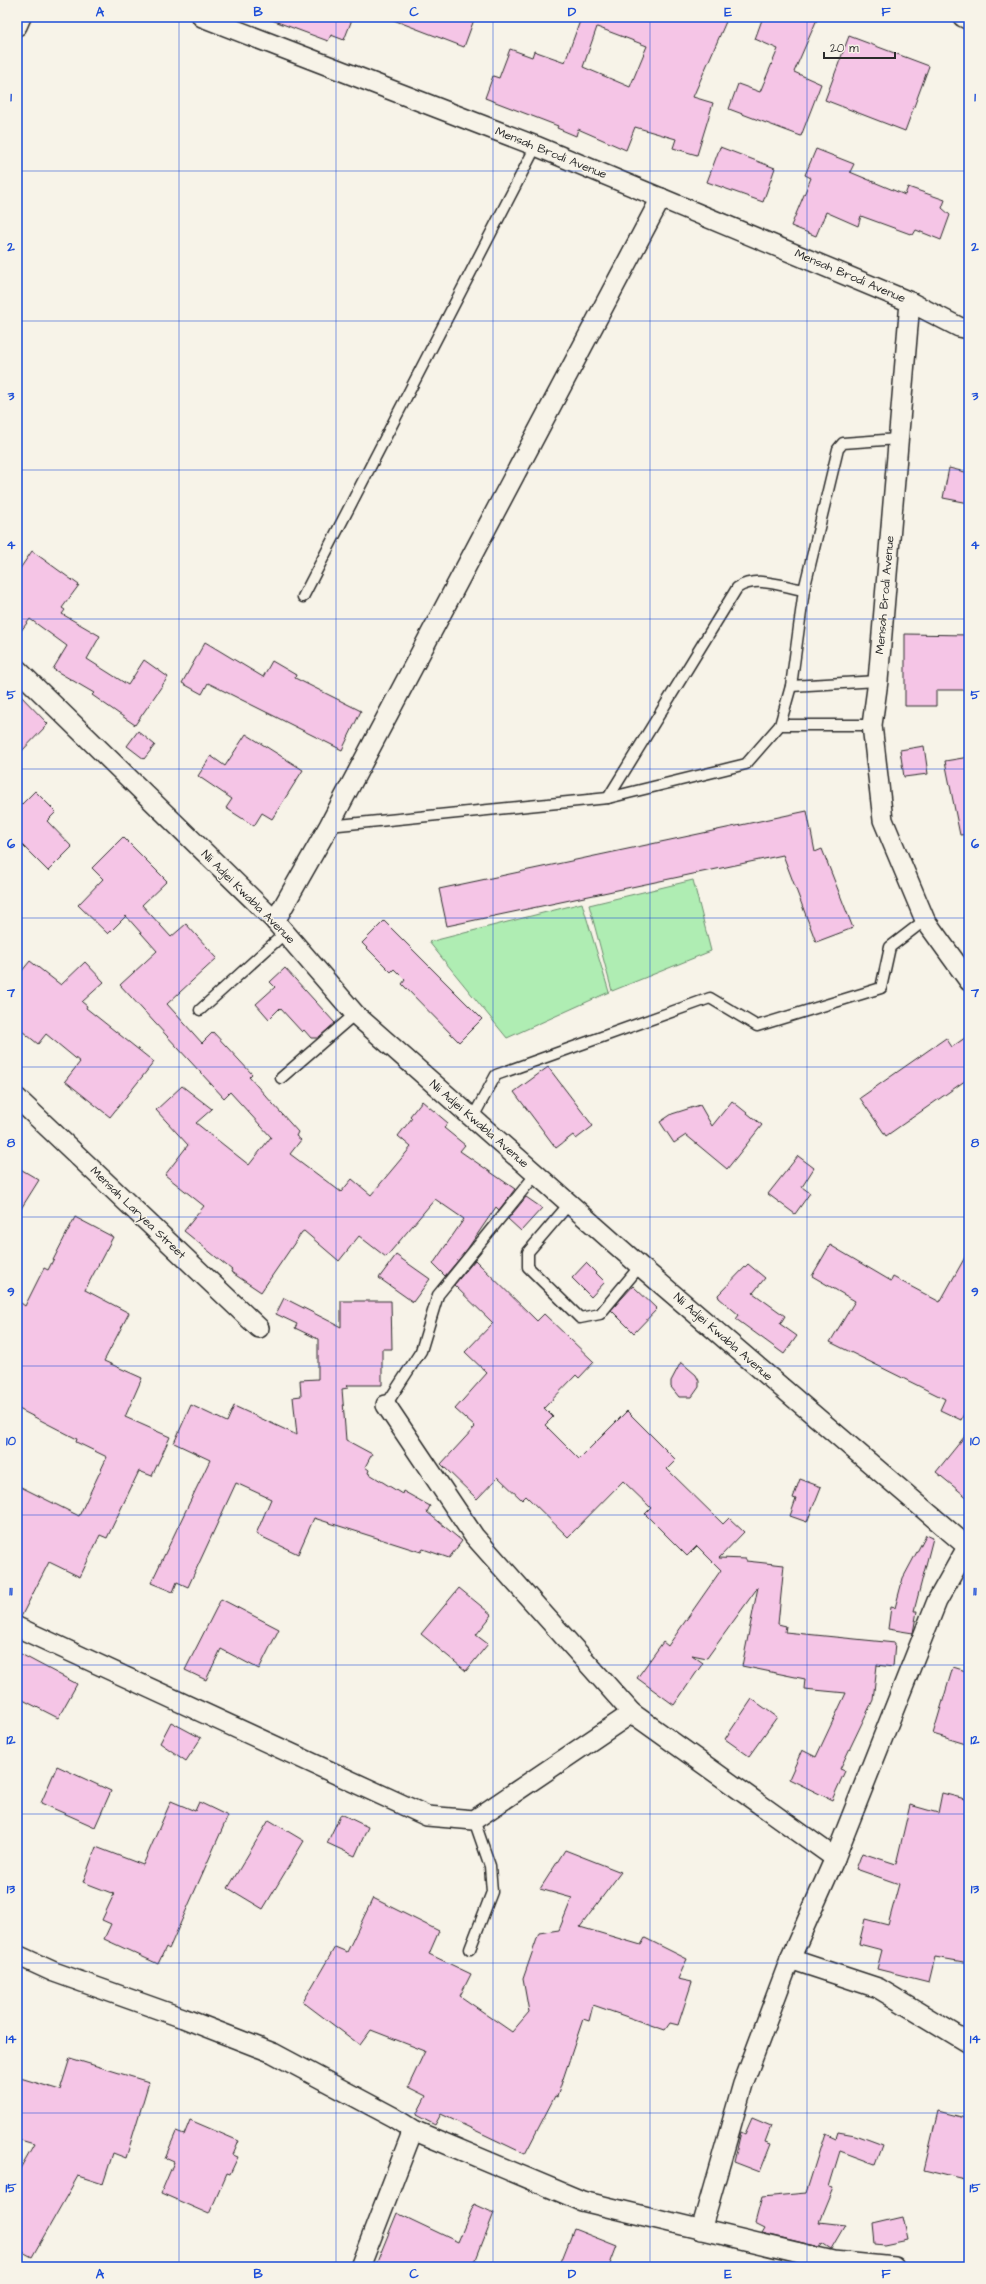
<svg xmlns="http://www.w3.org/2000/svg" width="986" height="2284" font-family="'Architects Daughter',sans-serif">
  <rect width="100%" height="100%" fill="#f7f3e8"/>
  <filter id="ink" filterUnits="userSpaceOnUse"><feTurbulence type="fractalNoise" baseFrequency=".025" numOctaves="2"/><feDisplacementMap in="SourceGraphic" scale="8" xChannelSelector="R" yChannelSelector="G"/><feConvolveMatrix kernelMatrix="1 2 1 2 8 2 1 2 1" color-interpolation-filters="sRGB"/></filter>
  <g filter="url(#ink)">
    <g fill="#afedb3" stroke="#6d8c6f">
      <path d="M 693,880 L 711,951 L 612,991 L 589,905 Z"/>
      <path d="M 582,903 L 609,992 L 507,1038 L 429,942 Z"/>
    </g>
    <g fill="#f5c5e6" stroke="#2b2b2b" fill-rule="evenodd">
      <path d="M 269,17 L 353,17 L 344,40 L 331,35 L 328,41 L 269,19 Z"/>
      <path d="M 391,17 L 475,17 L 464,47 L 391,19 Z"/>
      <path d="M 575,17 L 728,17 L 693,97 L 713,103 L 697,155 L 673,148 L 676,139 L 635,127 L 626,150 L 578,129 L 576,136 L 557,128 L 558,126 L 485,98 L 493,76 L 499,78 L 510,49 L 532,57 L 534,51 L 565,62 L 580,21 L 575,19 ZM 597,27 L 647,46 L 630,87 L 583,67 Z"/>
      <path d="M 763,17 L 818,17 L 794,72 L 821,84 L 801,136 L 729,109 L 738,84 L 760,92 L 778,49 L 755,39 Z"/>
      <path d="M 849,36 L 929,66 L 905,131 L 825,100 Z"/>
      <path d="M 720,147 L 775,168 L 763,202 L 707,182 Z"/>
      <path d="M 816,149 L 854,164 L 850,172 L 905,195 L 908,187 L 945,200 L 942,208 L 950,215 L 941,240 L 916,230 L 913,235 L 861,216 L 858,226 L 826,212 L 816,236 L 791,226 L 811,178 L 805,175 Z"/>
      <path d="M 949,468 L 969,473 L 969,503 L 943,498 Z"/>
      <path d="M 32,551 L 79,585 L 62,608 L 65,610 L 62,614 L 100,636 L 87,659 L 128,685 L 144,660 L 168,677 L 135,725 L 92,695 L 94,693 L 53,669 L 67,646 L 30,619 L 17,636 L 17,573 Z"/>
      <path d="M 905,634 L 969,635 L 969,690 L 936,690 L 936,706 L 905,706 Z"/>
      <path d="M 205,642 L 263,677 L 272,661 L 296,675 L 295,678 L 361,711 L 342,750 L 208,683 L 202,694 L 182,683 Z"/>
      <path d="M 17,692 L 48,724 L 17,756 Z"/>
      <path d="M 138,731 L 155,745 L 144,759 L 127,746 Z"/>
      <path d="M 246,734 L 303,770 L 272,819 L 262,813 L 254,826 L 226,808 L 232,799 L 198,776 L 211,756 L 225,766 Z"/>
      <path d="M 924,746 L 928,774 L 904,777 L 900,750 Z"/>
      <path d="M 969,757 L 969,834 L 960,835 L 945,761 Z"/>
      <path d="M 35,791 L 56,812 L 47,821 L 72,847 L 48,871 L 17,840 L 17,809 Z"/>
      <path d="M 807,811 L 815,852 L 822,849 L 853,928 L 816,942 L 783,855 L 447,926 L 439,889 Z"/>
      <path d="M 123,837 L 167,881 L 142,905 L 171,937 L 186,924 L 217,958 L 167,1004 L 202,1043 L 213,1032 L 252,1074 L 249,1077 L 298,1132 L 296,1136 L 301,1140 L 290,1154 L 341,1192 L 352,1179 L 371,1195 L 411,1147 L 398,1136 L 412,1118 L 410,1116 L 422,1101 L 448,1123 L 444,1128 L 465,1145 L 460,1151 L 515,1189 L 499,1210 L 496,1207 L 466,1251 L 445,1276 L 433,1264 L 464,1219 L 435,1199 L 386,1257 L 359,1236 L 339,1261 L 304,1231 L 302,1232 L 261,1292 L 231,1272 L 232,1270 L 184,1231 L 204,1206 L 165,1175 L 188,1145 L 156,1110 L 182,1086 L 212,1109 L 196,1123 L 249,1165 L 271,1137 L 230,1092 L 224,1098 L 120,985 L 157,951 L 126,916 L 108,934 L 78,905 L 103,879 L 92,868 Z"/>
      <path d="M 384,921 L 482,1019 L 459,1042 L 402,984 L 405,980 L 394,969 L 391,972 L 362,943 Z"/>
      <path d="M 30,961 L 61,985 L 85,962 L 104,982 L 82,1002 L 87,1006 L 86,1008 L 154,1062 L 110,1117 L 65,1081 L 80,1062 L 46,1034 L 38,1044 L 17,1027 L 17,977 Z"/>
      <path d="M 285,968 L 335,1023 L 318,1038 L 311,1038 L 304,1030 L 302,1032 L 280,1008 L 269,1019 L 256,1004 L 275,987 L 270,982 Z"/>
      <path d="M 969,1035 L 969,1078 L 886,1136 L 860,1098 L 946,1038 L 952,1047 Z"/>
      <path d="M 548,1067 L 593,1126 L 576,1139 L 573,1135 L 556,1148 L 514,1092 Z"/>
      <path d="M 732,1101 L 762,1125 L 727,1169 L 686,1135 L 674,1143 L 660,1122 L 672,1114 L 700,1105 L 712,1126 Z"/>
      <path d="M 798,1156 L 814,1168 L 802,1187 L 810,1193 L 795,1214 L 768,1194 Z"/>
      <path d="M 17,1167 L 39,1180 L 17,1215 Z"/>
      <path d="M 526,1197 L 542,1208 L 521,1231 L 508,1219 Z"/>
      <path d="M 75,1217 L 113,1237 L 85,1290 L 129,1313 L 104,1361 L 142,1378 L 125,1417 L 170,1437 L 152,1476 L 139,1471 L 107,1538 L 100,1535 L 80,1577 L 49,1562 L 21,1617 L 17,1616 L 17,1485 L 79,1516 L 107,1457 L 76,1442 L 77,1439 L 17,1408 L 17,1300 L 25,1306 L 44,1268 L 48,1270 Z"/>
      <path d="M 830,1245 L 891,1281 L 893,1277 L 940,1302 L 969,1250 L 969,1403 L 961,1420 L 940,1410 L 945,1399 L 830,1342 L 855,1301 L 812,1276 Z"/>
      <path d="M 396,1255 L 430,1279 L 413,1302 L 379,1278 Z"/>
      <path d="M 475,1260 L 537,1321 L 544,1314 L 594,1362 L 579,1378 L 576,1375 L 544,1408 L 553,1417 L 545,1425 L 579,1459 L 627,1411 L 676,1460 L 667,1469 L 723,1524 L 729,1518 L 744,1532 L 719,1558 L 746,1559 L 746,1561 L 784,1565 L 778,1624 L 786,1626 L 785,1632 L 895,1643 L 893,1667 L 877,1665 L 873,1700 L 840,1769 L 845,1771 L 832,1800 L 789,1779 L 802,1750 L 816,1757 L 846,1693 L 804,1689 L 805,1679 L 742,1666 L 758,1587 L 707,1658 L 692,1655 L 703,1663 L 674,1705 L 637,1678 L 663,1642 L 668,1646 L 721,1570 L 697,1546 L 687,1556 L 645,1514 L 651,1508 L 623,1481 L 568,1537 L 526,1496 L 522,1500 L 498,1477 L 477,1499 L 441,1464 L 475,1427 L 455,1409 L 487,1373 L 465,1352 L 493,1323 L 454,1285 Z"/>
      <path d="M 586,1263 L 605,1282 L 591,1297 L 572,1278 Z"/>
      <path d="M 748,1264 L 765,1278 L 753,1293 L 785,1316 L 780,1324 L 797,1336 L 784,1354 L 736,1319 L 739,1315 L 719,1298 L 718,1295 Z"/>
      <path d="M 633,1286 L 657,1309 L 634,1333 L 611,1310 Z"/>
      <path d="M 284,1298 L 341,1327 L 341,1301 L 391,1301 L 392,1349 L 382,1349 L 382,1385 L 347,1385 L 348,1388 L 342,1389 L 346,1440 L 372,1454 L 365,1467 L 369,1470 L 368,1473 L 402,1494 L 403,1491 L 430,1506 L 427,1512 L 462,1541 L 449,1558 L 423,1549 L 421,1552 L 314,1518 L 298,1554 L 256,1534 L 271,1499 L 236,1483 L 188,1587 L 177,1582 L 173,1592 L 151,1583 L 210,1460 L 174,1443 L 191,1405 L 227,1422 L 234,1406 L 297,1435 L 293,1397 L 301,1396 L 300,1380 L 318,1379 L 318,1339 L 295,1328 L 297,1324 L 276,1314 Z"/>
      <path d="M 681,1362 L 696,1375 L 699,1381 L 699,1387 L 692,1397 L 679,1397 L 671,1387 L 671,1381 Z"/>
      <path d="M 969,1431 L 969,1499 L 936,1472 Z"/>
      <path d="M 800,1479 L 821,1487 L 807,1522 L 790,1516 L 796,1499 L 793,1498 Z"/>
      <path d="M 926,1535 L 933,1538 L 914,1611 L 917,1611 L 913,1633 L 888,1629 L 891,1607 L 895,1608 L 903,1578 Z"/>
      <path d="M 459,1588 L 492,1615 L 476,1635 L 488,1644 L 466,1671 L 421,1634 Z"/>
      <path d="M 221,1599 L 279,1629 L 259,1669 L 221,1649 L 206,1680 L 185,1670 Z"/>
      <path d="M 17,1652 L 77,1684 L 58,1718 L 17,1697 Z"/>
      <path d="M 953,1667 L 969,1672 L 969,1745 L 933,1734 Z"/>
      <path d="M 752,1699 L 777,1717 L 749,1756 L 725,1739 Z"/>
      <path d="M 171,1722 L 201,1738 L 186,1761 L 160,1743 Z"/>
      <path d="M 57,1766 L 111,1791 L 95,1827 L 41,1803 Z"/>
      <path d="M 942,1793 L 969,1800 L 969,1963 L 935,1957 L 929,1982 L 877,1969 L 882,1950 L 859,1944 L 865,1919 L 888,1925 L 899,1884 L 856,1869 L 862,1853 L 896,1864 L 910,1805 L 938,1813 Z"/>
      <path d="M 171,1801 L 195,1811 L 199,1802 L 228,1816 L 169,1949 L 166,1947 L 158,1964 L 104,1939 L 111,1924 L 102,1920 L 114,1894 L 83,1882 L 96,1847 L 143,1865 Z"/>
      <path d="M 341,1814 L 368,1827 L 355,1856 L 327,1843 Z"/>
      <path d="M 269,1820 L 304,1841 L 263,1909 L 228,1888 Z"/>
      <path d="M 565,1850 L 621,1872 L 580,1927 L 641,1945 L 645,1938 L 687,1959 L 678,1979 L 692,1982 L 678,2025 L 670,2023 L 665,2030 L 593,2005 L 589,2021 L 583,2019 L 557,2097 L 555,2096 L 525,2154 L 441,2114 L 435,2125 L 416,2115 L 426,2096 L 408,2087 L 425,2051 L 371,2030 L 360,2045 L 303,2002 L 335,1947 L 347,1952 L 373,1898 L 439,1931 L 429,1954 L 471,1974 L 460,1996 L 512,2032 L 529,2012 L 523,1979 L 539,1933 L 559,1930 L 572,1898 L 540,1889 Z"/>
      <path d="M 70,2058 L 149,2082 L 126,2158 L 113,2153 L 103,2184 L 78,2176 L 32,2257 L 17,2249 L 17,2174 L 34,2144 L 17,2139 L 17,2077 L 60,2090 Z"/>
      <path d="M 938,2111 L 969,2119 L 969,2181 L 924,2170 Z"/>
      <path d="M 752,2118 L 771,2126 L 765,2142 L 771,2144 L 760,2172 L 734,2162 L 741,2132 L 745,2134 Z"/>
      <path d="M 190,2120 L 239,2141 L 233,2155 L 238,2157 L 230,2174 L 227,2173 L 209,2214 L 161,2193 L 174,2162 L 165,2158 L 176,2132 L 184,2135 Z"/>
      <path d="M 838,2132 L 855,2135 L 882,2145 L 875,2164 L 840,2151 L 829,2187 L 833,2188 L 819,2222 L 845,2225 L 831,2249 L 822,2243 L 820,2247 L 762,2233 L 765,2228 L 755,2223 L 762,2197 L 806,2193 L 825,2133 L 836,2138 Z"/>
      <path d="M 474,2204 L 494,2213 L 473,2267 L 375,2267 L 397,2213 L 458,2242 Z"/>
      <path d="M 903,2217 L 908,2240 L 884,2245 L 875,2244 L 873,2224 Z"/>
      <path d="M 574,2229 L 617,2246 L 609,2267 L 559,2267 Z"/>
    </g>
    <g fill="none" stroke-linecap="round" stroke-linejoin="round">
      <defs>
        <g id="lane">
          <path d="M 303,597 L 536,146"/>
          <path d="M 791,686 L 878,681"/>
          <path d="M 780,725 L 791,686 L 804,590 L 838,449 L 843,443 L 898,439"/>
          <path d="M 608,798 L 737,588 C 757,575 781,586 804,590"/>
          <path d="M 329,826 L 608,798 L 746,764 L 780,725 L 872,725"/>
          <path d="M 200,1010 L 285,933"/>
          <path d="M 281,1078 L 355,1014"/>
          <path d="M 472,1119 L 496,1075 L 710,998 L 757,1026 L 881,988 L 890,947 L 925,920"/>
          <path d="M 569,1204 L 528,1252 L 528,1267 L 580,1318 L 600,1314 L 640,1266"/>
          <path d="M 386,1405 L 421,1351 L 438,1295 L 536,1174"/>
          <path d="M 470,1949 L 492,1892 L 490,1866 L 474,1820"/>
        </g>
        <g id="street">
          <path d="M 202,17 L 536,146 L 910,302 L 878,681 L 872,725 L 883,820 L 925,920 L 969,981"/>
          <path d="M 963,17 L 969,20"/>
          <path d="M 17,26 L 21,17"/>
          <path d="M 910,302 L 959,327 L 969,329"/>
          <path d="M 17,669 L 275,921 L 355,1014 L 640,1266 L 969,1548"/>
          <path d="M 275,921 L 329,826 L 661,198"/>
          <path d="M 17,1098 L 259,1328"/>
          <path d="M 386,1405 L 474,1536 L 632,1713"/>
          <path d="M 17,1627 L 427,1816 L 474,1820 L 632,1713 L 835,1858"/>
          <path d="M 17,1955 L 54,1972 L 183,2018 L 273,2053 L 393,2117 L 413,2130 L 582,2201 L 833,2261 L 894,2267"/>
          <path d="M 790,1959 L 878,1988 L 969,2043"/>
          <path d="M 701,2230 L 743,2084 L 790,1959 L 835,1858 L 937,1601 L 969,1544"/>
          <path d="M 360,2267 L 413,2130"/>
        </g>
      </defs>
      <use href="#lane" stroke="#2b2b2b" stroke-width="13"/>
      <use href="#street" stroke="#2b2b2b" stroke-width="22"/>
      <use href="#lane" stroke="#f7f3e8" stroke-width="10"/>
      <use href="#street" stroke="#f7f3e8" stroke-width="19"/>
    </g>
  </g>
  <path fill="none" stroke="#1d4ed8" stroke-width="1" stroke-opacity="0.55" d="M 179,17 L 179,2267M 336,17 L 336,2267M 493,17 L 493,2267M 650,17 L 650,2267M 807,17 L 807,2267M 17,171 L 969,171M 17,321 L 969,321M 17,470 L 969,470M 17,619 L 969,619M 17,769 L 969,769M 17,918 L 969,918M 17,1067 L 969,1067M 17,1217 L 969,1217M 17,1366 L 969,1366M 17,1515 L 969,1515M 17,1665 L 969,1665M 17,1814 L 969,1814M 17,1963 L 969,1963M 17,2113 L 969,2113"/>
  <g text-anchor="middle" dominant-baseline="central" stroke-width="3" stroke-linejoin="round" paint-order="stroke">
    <g font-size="12" fill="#2b2b2b" stroke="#f7f3e8">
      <text transform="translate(551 153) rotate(22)">Mensah Brodi Avenue</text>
      <text transform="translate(850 276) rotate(23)">Mensah Brodi Avenue</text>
      <text transform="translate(885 595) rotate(-85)">Mensah Brodi Avenue</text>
      <text transform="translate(248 897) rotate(45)">Nii Adjei Kwabla Avenue</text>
      <text transform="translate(479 1124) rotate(41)">Nii Adjei Kwabla Avenue</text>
      <text transform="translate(138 1213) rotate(44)">Mensah Laryea Street</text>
      <text transform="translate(723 1337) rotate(41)">Nii Adjei Kwabla Avenue</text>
    </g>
  </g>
  <rect width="986" height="2284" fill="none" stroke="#f7f3e8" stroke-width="44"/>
  <path d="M824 52v6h71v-6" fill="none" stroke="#2b2b2b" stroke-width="2"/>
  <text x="830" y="52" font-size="12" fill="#2b2b2b" stroke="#f7f3e8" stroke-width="3" paint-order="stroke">20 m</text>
  <rect x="22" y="22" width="942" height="2240" fill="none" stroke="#1d4ed8" stroke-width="1.5"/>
  <g font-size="13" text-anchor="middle" font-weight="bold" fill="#1d4ed8">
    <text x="100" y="16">A</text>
    <text x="258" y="16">B</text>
    <text x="414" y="16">C</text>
    <text x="572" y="16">D</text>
    <text x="728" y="16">E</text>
    <text x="886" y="16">F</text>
    <text x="11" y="101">1</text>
    <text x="975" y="101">1</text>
    <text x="11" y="251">2</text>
    <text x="975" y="251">2</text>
    <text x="11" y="400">3</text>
    <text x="975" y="400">3</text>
    <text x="11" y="549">4</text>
    <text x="975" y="549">4</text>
    <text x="11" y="699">5</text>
    <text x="975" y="699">5</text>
    <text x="11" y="848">6</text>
    <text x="975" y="848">6</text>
    <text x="11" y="997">7</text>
    <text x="975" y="997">7</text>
    <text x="11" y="1147">8</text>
    <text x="975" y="1147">8</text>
    <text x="11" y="1296">9</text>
    <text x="975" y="1296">9</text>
    <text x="11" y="1445">10</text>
    <text x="975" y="1445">10</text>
    <text x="11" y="1595">11</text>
    <text x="975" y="1595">11</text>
    <text x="11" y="1744">12</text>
    <text x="975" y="1744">12</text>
    <text x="11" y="1893">13</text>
    <text x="975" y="1893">13</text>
    <text x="11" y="2043">14</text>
    <text x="975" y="2043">14</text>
    <text x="11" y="2192">15</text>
    <text x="975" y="2192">15</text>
    <text x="100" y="2278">A</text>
    <text x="258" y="2278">B</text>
    <text x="414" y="2278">C</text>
    <text x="572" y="2278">D</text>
    <text x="728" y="2278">E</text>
    <text x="886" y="2278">F</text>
  </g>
</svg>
